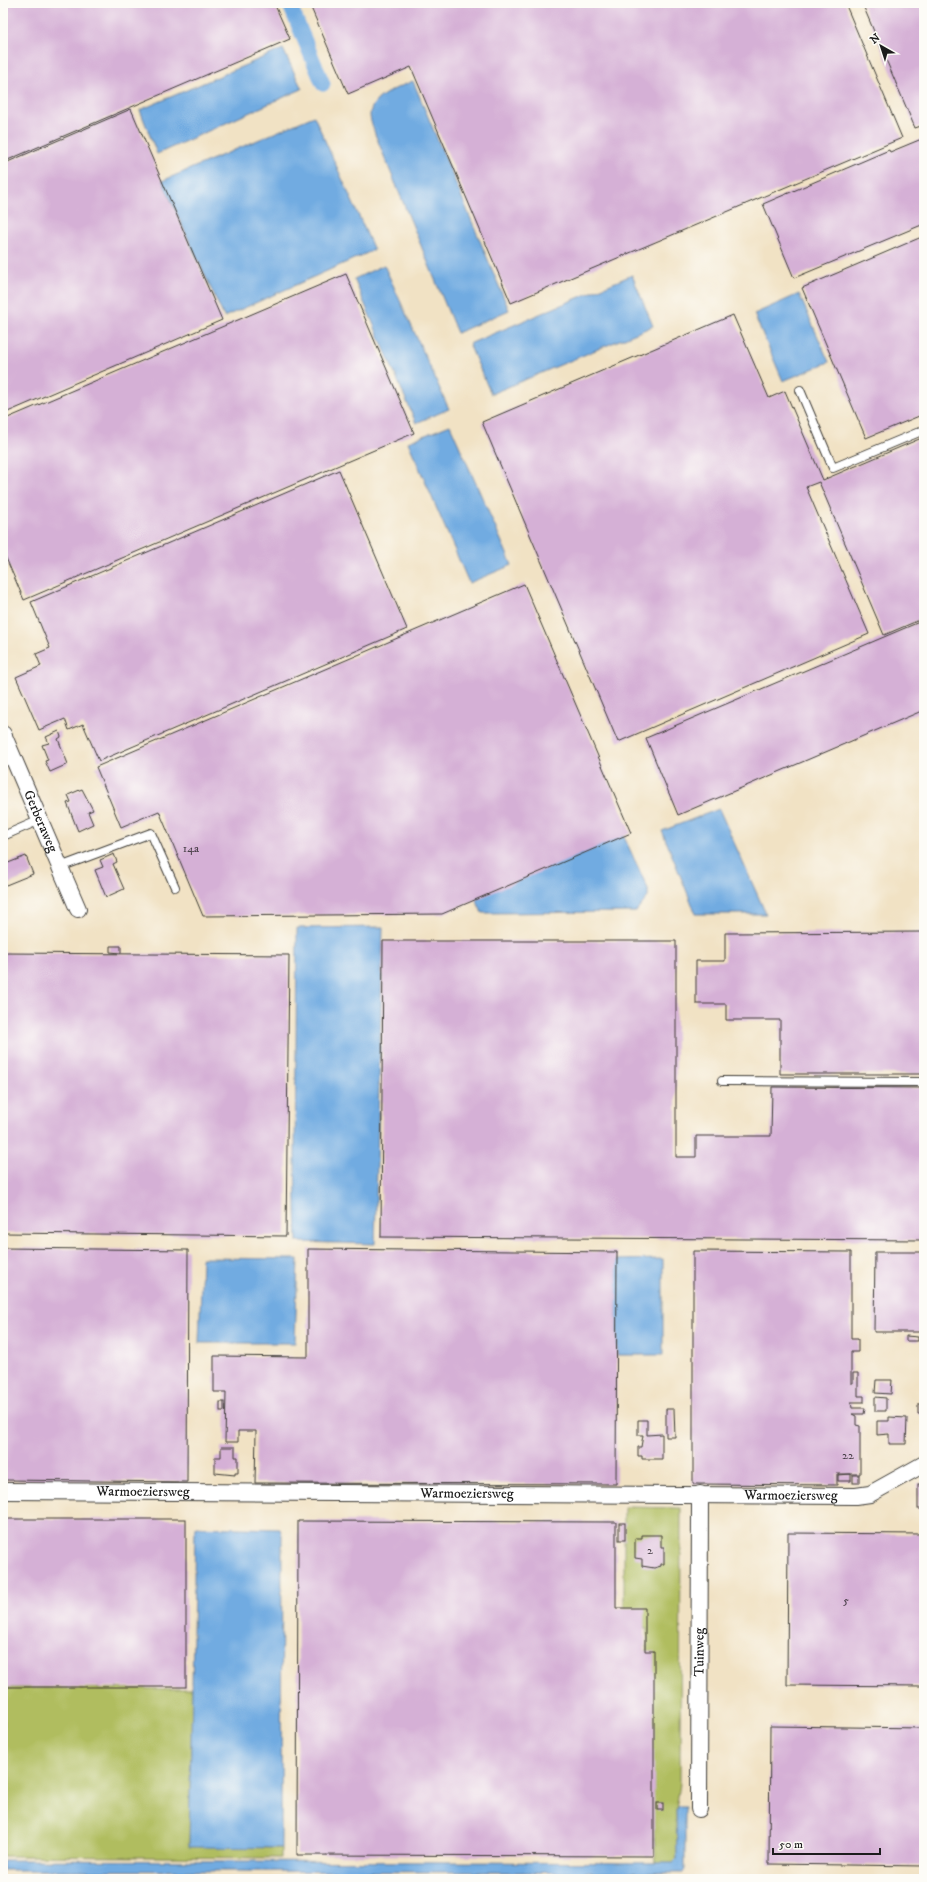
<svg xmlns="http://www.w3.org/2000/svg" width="927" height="1882" font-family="'IM FELL DW Pica',serif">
  <rect width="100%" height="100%" fill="#fdfcf7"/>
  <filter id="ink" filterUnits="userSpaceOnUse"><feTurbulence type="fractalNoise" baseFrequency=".025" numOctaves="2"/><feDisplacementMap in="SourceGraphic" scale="8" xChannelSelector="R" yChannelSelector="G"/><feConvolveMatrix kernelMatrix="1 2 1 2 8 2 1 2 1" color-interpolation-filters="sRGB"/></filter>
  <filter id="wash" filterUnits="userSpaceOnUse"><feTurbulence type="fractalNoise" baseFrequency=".012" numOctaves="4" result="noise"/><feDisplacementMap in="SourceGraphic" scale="16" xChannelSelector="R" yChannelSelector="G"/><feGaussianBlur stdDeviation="0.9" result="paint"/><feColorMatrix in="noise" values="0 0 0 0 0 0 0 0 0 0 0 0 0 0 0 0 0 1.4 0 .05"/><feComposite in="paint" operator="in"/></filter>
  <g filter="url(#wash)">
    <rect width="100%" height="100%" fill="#f1e2c4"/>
    <g fill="#b0bd5f" stroke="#666c3e">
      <path d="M 624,1507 L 681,1508 L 680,1784 L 676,1809 L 677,1859 L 674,1863 L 656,1863 C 651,1785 642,1706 648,1628 L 624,1627 Z"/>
      <path d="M 3,1688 L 192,1689 L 189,1846 L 281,1848 L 281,1858 L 3,1856 Z"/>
    </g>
    <g fill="#71abe1" stroke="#46647e">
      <path d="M 283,49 L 302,89 L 157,154 L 140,110 Z"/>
      <path d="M 413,81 L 509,310 L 457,333 L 375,134 C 374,129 370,121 370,116 C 370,96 398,88 413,81 Z"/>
      <path d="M 314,116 L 374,250 L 224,317 L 162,181 Z"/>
      <path d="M 384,265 L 449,409 L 416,423 L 354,279 Z"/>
      <path d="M 632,275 L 653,326 L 491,394 L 469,344 Z"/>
      <path d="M 799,294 L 829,362 L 783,381 L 754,314 Z"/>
      <path d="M 450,425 L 512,565 L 469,583 L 408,442 Z"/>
      <path d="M 602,789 L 648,889 L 648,897 L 636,912 L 482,913 L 455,851 Z"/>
      <path d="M 719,809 L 766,914 L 696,914 L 662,831 Z"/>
      <path d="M 383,927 L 375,1244 L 297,1242 L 295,1161 L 297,928 Z"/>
      <path d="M 202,1258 L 298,1259 L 295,1343 L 199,1343 Z"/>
      <path d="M 663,1259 L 663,1355 L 617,1355 L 615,1260 Z"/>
      <path d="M 195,1527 L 280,1529 L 282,1535 L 281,1848 L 189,1847 Z"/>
      <path d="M 678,1806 L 685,1806 L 685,1869 L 683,1873 L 3,1870 L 3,1860 L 673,1863 L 677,1859 L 676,1809 Z"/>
    </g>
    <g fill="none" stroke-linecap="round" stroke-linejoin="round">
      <path stroke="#71abe1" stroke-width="15" d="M 289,3 L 323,84"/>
    </g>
    <g id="blocks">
      <g fill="#d5b0d6">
        <path d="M 3,3 L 274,3 L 290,39 L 3,162 Z"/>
        <path d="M 309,3 L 845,3 L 902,138 L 511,303 L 411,67 L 348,94 Z"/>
        <path d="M 862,3 L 924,3 L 924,125 L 915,128 Z"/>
        <path d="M 131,109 L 222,320 L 3,414 L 3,164 Z"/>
        <path d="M 924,138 L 924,224 L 794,278 L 763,204 L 889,150 L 890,152 Z"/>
        <path d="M 924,236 L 924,414 L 866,438 L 802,288 Z"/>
        <path d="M 346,274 L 414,433 L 24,600 L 3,551 L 3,420 Z"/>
        <path d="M 733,315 L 769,398 L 785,391 L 823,480 L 924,437 L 924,618 L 884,635 L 819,482 L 806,487 L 869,634 L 618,742 L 482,422 Z"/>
        <path d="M 339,470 L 407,629 L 99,761 L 83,724 L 69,730 L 65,719 L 39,730 L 16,677 L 41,666 L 36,654 L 50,648 L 31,602 Z"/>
        <path d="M 524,584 L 631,833 L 442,914 L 203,916 L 159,811 L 121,827 L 96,767 Z"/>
        <path d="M 924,620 L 924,710 L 678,815 L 646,738 Z"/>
        <path d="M 59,731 L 61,737 L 58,739 L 68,764 L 50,772 L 45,761 L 48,760 L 42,745 L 49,743 L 46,737 Z"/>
        <path d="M 82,789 L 93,810 L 88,812 L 93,824 L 78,831 L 67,803 L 71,802 L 68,795 Z"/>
        <path d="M 114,854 L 117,862 L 113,864 L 124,889 L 106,897 L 95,870 L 103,867 L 100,860 Z"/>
        <path d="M 26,856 L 33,874 L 6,885 L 3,877 L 3,865 Z"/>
        <path d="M 924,932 L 924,1074 L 780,1074 L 780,1020 L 726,1020 L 726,1004 L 696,1004 L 696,961 L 725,961 L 725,933 Z"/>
        <path d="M 383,941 L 676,941 L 676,1157 L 696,1157 L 696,1136 L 771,1136 L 772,1087 L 924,1088 L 924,1240 L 381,1237 Z"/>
        <path d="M 110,946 L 121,946 L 121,953 L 110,952 Z"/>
        <path d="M 3,953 L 289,955 L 286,1236 L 3,1233 Z"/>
        <path d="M 3,1248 L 188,1250 L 187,1482 L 3,1480 Z"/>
        <path d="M 308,1249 L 617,1252 L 616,1484 L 255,1483 L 256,1431 L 238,1431 L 238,1442 L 225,1442 L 226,1392 L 214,1392 L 214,1356 L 308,1357 Z"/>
        <path d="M 693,1251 L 851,1252 L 851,1339 L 858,1339 L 858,1352 L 851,1352 L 851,1383 L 853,1383 L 853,1373 L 858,1373 L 858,1396 L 864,1396 L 864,1402 L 851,1402 L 852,1408 L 865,1408 L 864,1414 L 852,1414 L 856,1416 L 856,1425 L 860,1426 L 860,1474 L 837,1474 L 837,1485 L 693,1484 Z"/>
        <path d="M 875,1252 L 924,1252 L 924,1332 L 874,1332 Z"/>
        <path d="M 906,1336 L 918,1337 L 918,1341 L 906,1341 Z"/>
        <path d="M 876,1380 L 892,1380 L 891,1394 L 875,1393 Z"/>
        <path d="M 875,1397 L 886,1398 L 886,1411 L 875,1411 Z"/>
        <rect x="220" y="1402" width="4" height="9"/>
        <path d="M 924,1403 L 924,1414 L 918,1414 L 918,1404 Z"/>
        <path d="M 666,1409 L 674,1409 L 675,1437 L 666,1437 Z"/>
        <path d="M 889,1417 L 907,1418 L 906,1444 L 889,1444 L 889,1434 L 877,1435 L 877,1421 L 889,1421 Z"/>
        <path d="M 638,1420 L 647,1420 L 647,1435 L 662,1434 L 662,1459 L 642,1459 L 642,1456 L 638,1456 L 638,1447 L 641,1447 L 643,1435 L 638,1435 Z"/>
        <path d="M 221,1447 L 235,1447 L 235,1457 L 238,1457 L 238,1473 L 235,1473 L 235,1475 L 215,1473 L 215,1457 L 221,1457 Z"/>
        <path d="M 851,1474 L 851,1481 L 838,1481 L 838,1475 Z"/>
        <rect x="853" y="1475" width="6" height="8"/>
        <rect x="918" y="1484" width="6" height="25"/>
        <rect x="3" y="1519" width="183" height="168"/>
        <path d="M 298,1521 L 616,1522 L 616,1608 L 645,1608 L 645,1651 L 654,1651 L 654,1856 L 297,1855 Z"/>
        <rect x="619" y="1523" width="6" height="17"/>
        <path d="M 788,1533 L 924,1534 L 924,1686 L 787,1685 Z"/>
        <path d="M 642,1535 L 661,1535 L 661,1547 L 664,1547 L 664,1564 L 661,1564 L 661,1566 L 654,1568 L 642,1566 L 642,1559 L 635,1558 L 635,1538 L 642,1538 Z"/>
        <path d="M 770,1726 L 924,1728 L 924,1866 L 769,1864 Z"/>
        <rect x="657" y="1803" width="6" height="7"/>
      </g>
    </g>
  </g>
  <g filter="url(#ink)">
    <use href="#blocks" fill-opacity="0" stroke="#3c3a35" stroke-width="1"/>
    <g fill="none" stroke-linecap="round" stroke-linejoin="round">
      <defs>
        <g id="lane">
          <path d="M 800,390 L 833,468 L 924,430"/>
          <path d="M 3,836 L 40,820"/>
          <path d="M 60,867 L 151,833 L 175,887"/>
          <path d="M 722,1081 L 924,1082"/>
        </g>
        <g id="street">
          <path id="s1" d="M 3,734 L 78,909"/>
          <path id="s2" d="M 3,1491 L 856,1496 L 870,1494 L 924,1464"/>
          <path id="s3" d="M 699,1809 L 700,1494"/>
        </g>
      </defs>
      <use href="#lane" stroke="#3c3a35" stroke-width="10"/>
      <use href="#street" stroke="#3c3a35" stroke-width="18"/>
      <use href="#lane" stroke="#fff" stroke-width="8"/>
      <use href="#street" stroke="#fff" stroke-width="16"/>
    </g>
  </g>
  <g text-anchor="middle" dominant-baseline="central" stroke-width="3" stroke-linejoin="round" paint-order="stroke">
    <g font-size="12" fill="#4a414a">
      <text x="191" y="848">14a</text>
      <text x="848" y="1455">22</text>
      <text x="650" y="1550">2</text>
      <text x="846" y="1600">5</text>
    </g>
    <g font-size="14" fill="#1c1c1c" stroke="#fdfcf7">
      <text stroke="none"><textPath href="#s1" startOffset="95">Gerberaweg</textPath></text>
      <text stroke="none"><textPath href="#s2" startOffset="140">Warmoeziersweg</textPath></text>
      <text stroke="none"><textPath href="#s2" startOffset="464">Warmoeziersweg</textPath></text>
      <text stroke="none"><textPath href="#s2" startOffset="788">Warmoeziersweg</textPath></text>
      <text stroke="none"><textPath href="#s3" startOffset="157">Tuinweg</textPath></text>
    </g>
  </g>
  <rect width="927" height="1882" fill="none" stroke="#fdfcf7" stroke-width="16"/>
  <g transform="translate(881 46) rotate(321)" stroke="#fdfcf7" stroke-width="3" paint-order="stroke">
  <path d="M0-3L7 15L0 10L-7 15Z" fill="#1c1c1c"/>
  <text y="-6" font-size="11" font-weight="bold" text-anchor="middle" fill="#1c1c1c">N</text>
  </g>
  <path d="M773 1848v6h107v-6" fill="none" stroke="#1c1c1c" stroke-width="2"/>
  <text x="779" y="1848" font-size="12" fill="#1c1c1c" stroke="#fdfcf7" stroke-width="3" paint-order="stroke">50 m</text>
</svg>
